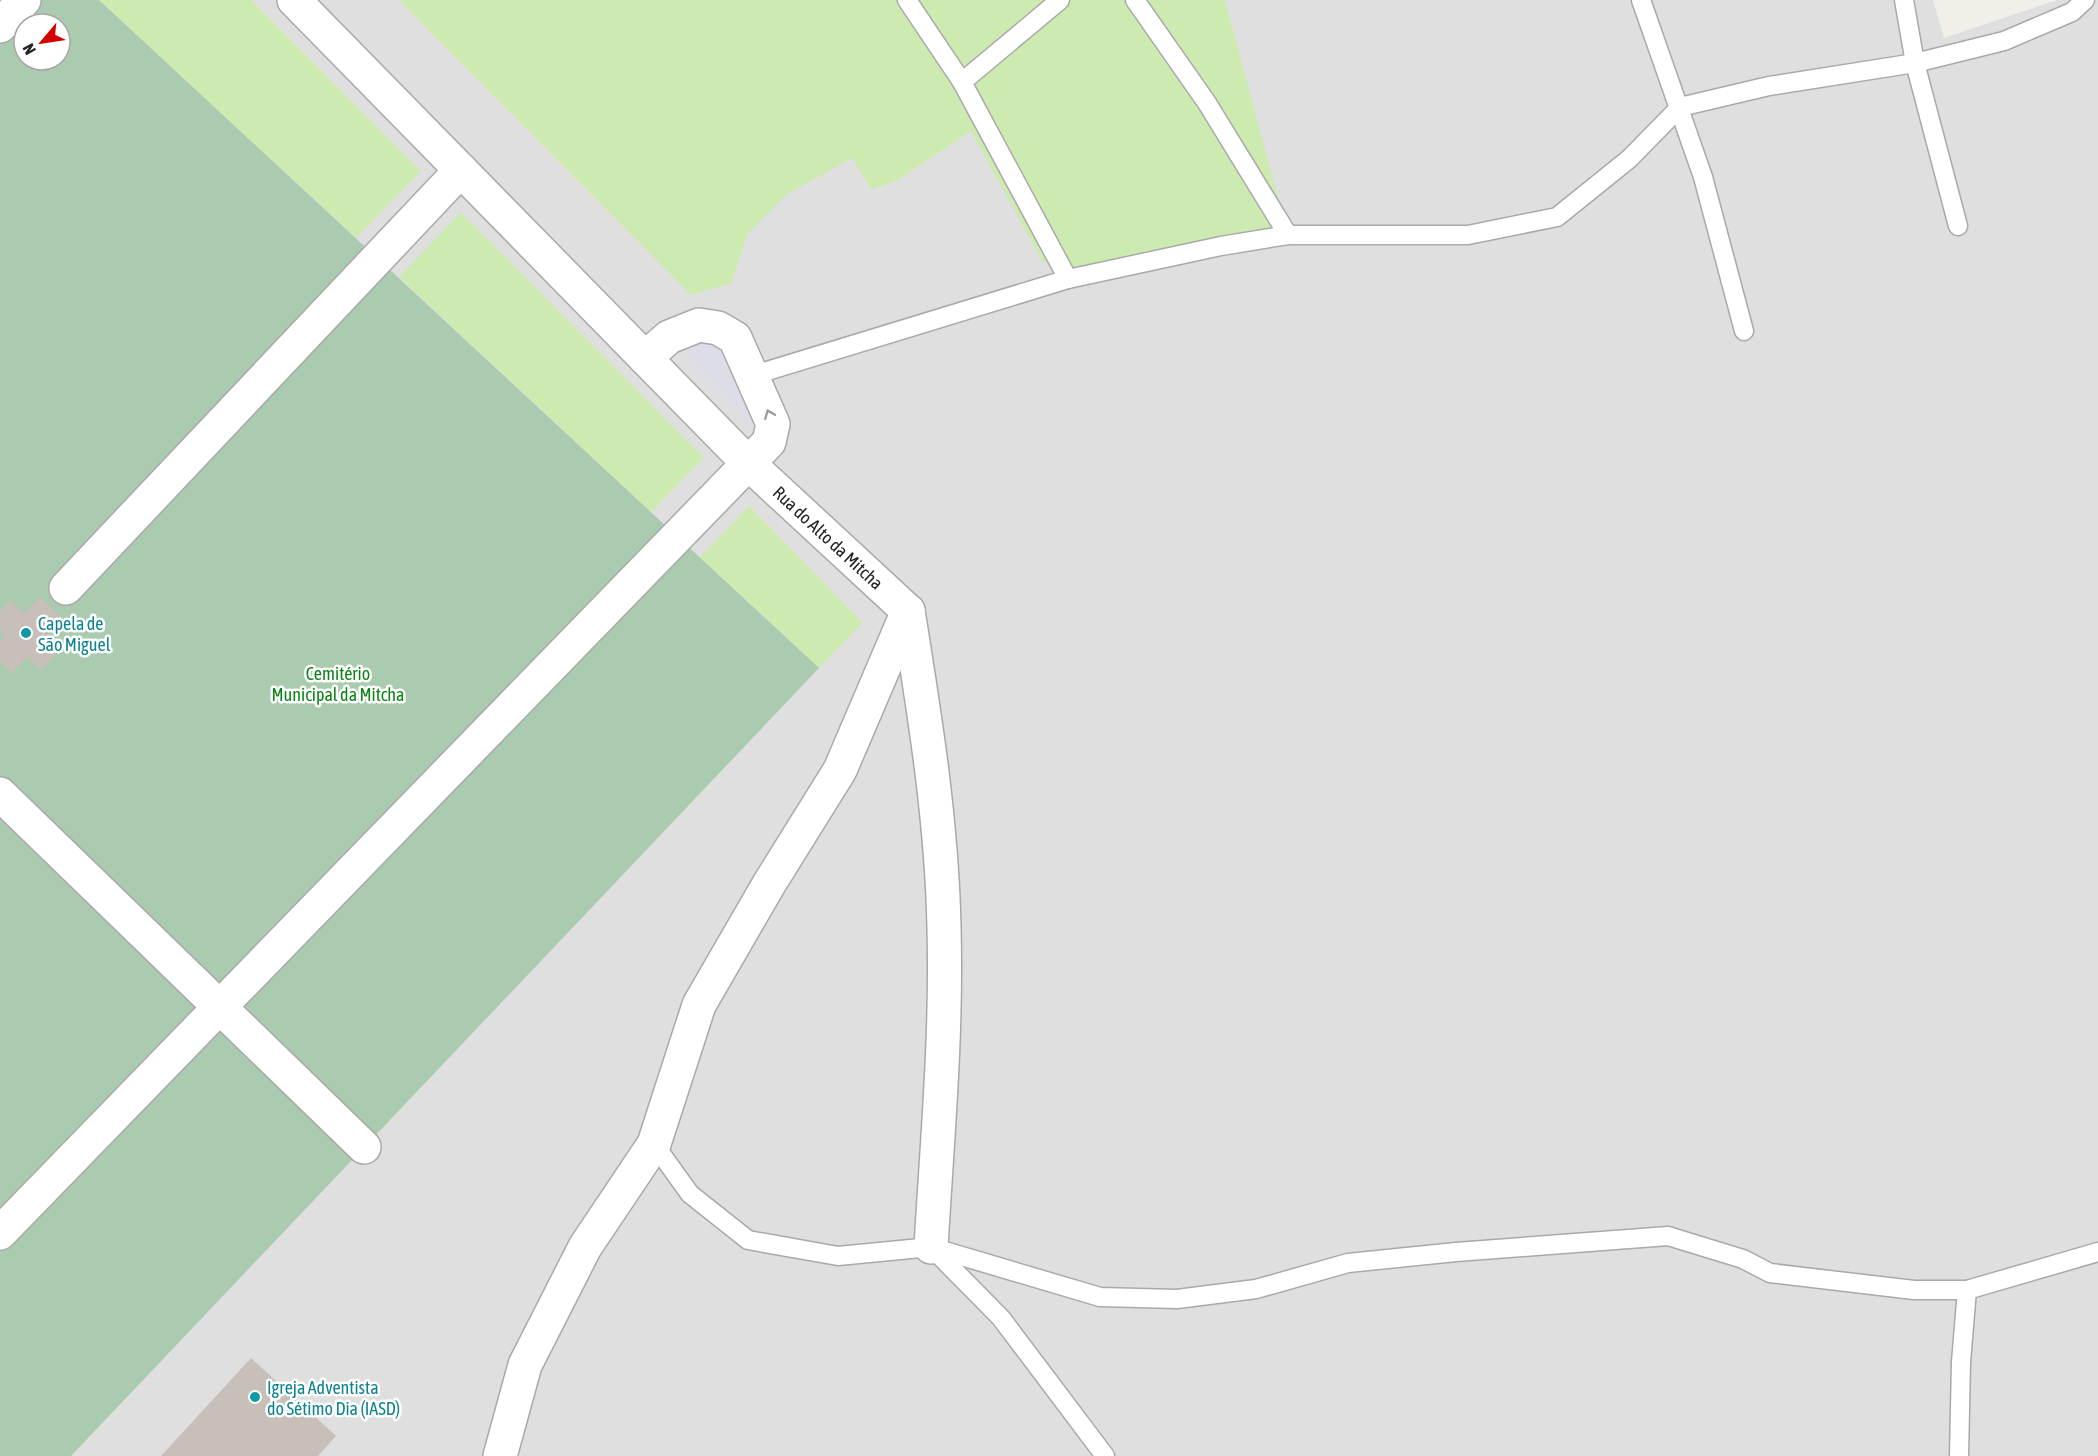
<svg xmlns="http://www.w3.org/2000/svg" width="2098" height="1456" font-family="'Asap Condensed',sans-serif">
  <rect width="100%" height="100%" fill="#f2efe9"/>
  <path fill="#e0dfdf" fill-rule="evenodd" d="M 0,0 L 1933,0 L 1944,38 L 2057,0 L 2098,0 L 2098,1456 L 0,1456 ZM 24,24 L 60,24 L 60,60 L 24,60 Z"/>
  <g fill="#cdebb0">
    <path d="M 99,0 L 251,0 L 421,171 L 356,238 Z"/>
    <path d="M 399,0 L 1225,0 L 1288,235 L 1068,279 L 1056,256 L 1043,263 L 971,131 L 898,180 L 872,190 L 852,158 L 786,195 L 747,234 L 732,283 L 691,295 Z"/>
    <path d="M 461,212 L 704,458 L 651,512 L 399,277 Z"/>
    <path d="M 749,506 L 863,623 L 819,668 L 700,557 Z"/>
  </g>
  <path fill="#aacbaf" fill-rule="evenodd" d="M 0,0 L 99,0 L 819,668 L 71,1456 L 0,1456 ZM 24,24 L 60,24 L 60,60 L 24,60 Z"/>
  <path fill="#dddde8" d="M 709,342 L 724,345 L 756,424 L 749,422 L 689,360 L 686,353 L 689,347 L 696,343 Z"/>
  <g fill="#c7bfb8">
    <path d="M 40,597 L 62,618 L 45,636 L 60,650 L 41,670 L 27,657 L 12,673 L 0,661 L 0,641 L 5,635 L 0,630 L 0,611 L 10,600 L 24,614 Z"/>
    <path d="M 251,1358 L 336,1436 L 318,1456 L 161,1456 Z"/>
  </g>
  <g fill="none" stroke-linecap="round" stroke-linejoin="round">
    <defs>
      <g id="lane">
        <path d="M 907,0 L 962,82 L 1068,279"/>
        <path d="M 1135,0 L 1207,103 L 1288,235"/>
        <path d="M 1641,0 L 1703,177 L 1744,331"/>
        <path d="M 1904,0 L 1915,63 L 1958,226"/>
        <path d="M 962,82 L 1060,0"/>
        <path d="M 754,375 L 1068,279 L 1221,246 L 1288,235 L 1468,235 L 1557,217 L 1629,159 L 1680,107 L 1769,86 L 1915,63 L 2004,41 L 2072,12 L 2085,0"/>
        <path d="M 654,1144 L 690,1194 L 748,1240 L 838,1256 L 931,1247 L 1100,1297 L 1177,1299 L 1256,1289 L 1348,1263 L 1456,1252 L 1668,1236 L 1743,1259 L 1770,1273 L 1914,1290 L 1967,1290 L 2098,1252"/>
        <path d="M 932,1248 L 1001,1318 L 1105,1456"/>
        <path d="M 1959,1456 L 1961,1362 L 1967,1290"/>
      </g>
      <g id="street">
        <path id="s1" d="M 294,0 L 748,463 L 908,611"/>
        <path d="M 0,26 L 24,0"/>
        <path d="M 66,588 L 461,170"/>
        <path d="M 908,611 C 925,717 942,822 944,928 C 947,1035 937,1142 931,1247"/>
        <path d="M 0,794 L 364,1147"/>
        <path d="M 0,1233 L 769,442 L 773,424 L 735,338 L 718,328 L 699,325 L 669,337 L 645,358"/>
        <path d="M 500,1456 L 525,1365 L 585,1247 L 654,1144 L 699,1005 L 769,884 L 840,770 L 908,611"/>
      </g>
    </defs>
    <use href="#lane" stroke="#a9a9a9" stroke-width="21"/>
    <use href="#street" stroke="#a9a9a9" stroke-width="36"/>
    <use href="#lane" stroke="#fff" stroke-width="18"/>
    <use href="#street" stroke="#fff" stroke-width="33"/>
  </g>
  <defs><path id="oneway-chevron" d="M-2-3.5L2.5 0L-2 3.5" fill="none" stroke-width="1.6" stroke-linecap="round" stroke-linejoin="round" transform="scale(1.5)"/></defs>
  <use stroke="#9c9c9c" href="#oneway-chevron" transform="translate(769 414) rotate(-112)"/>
  <g fill="#0f9aa8" stroke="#fff" stroke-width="2">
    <circle cx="26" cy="633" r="6"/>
    <circle cx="255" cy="1397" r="6"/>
  </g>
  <g text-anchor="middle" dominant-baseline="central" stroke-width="5" stroke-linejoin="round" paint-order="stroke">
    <g font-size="18" fill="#222" stroke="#fff">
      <text stroke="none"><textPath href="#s1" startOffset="758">Rua do Alto da Mitcha</textPath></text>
    </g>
    <g font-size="18" fill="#0d838f" stroke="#fff" text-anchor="start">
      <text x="38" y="623">Capela de<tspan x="38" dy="21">São Miguel</tspan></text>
      <text x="267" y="1387">Igreja Adventista<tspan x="267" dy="21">do Sétimo Dia (IASD)</tspan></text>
    </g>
    <g font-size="18" fill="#0c8416" stroke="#fff">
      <text x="338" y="673">Cemitério<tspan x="338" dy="21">Municipal da Mitcha</tspan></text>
    </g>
  </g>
  <g transform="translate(42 42) rotate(241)"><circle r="28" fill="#ffffff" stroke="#a7a7a7" stroke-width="1.5"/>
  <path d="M0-4.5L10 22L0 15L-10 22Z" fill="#d40000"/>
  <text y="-9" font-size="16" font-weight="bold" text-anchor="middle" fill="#222222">N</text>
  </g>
</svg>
